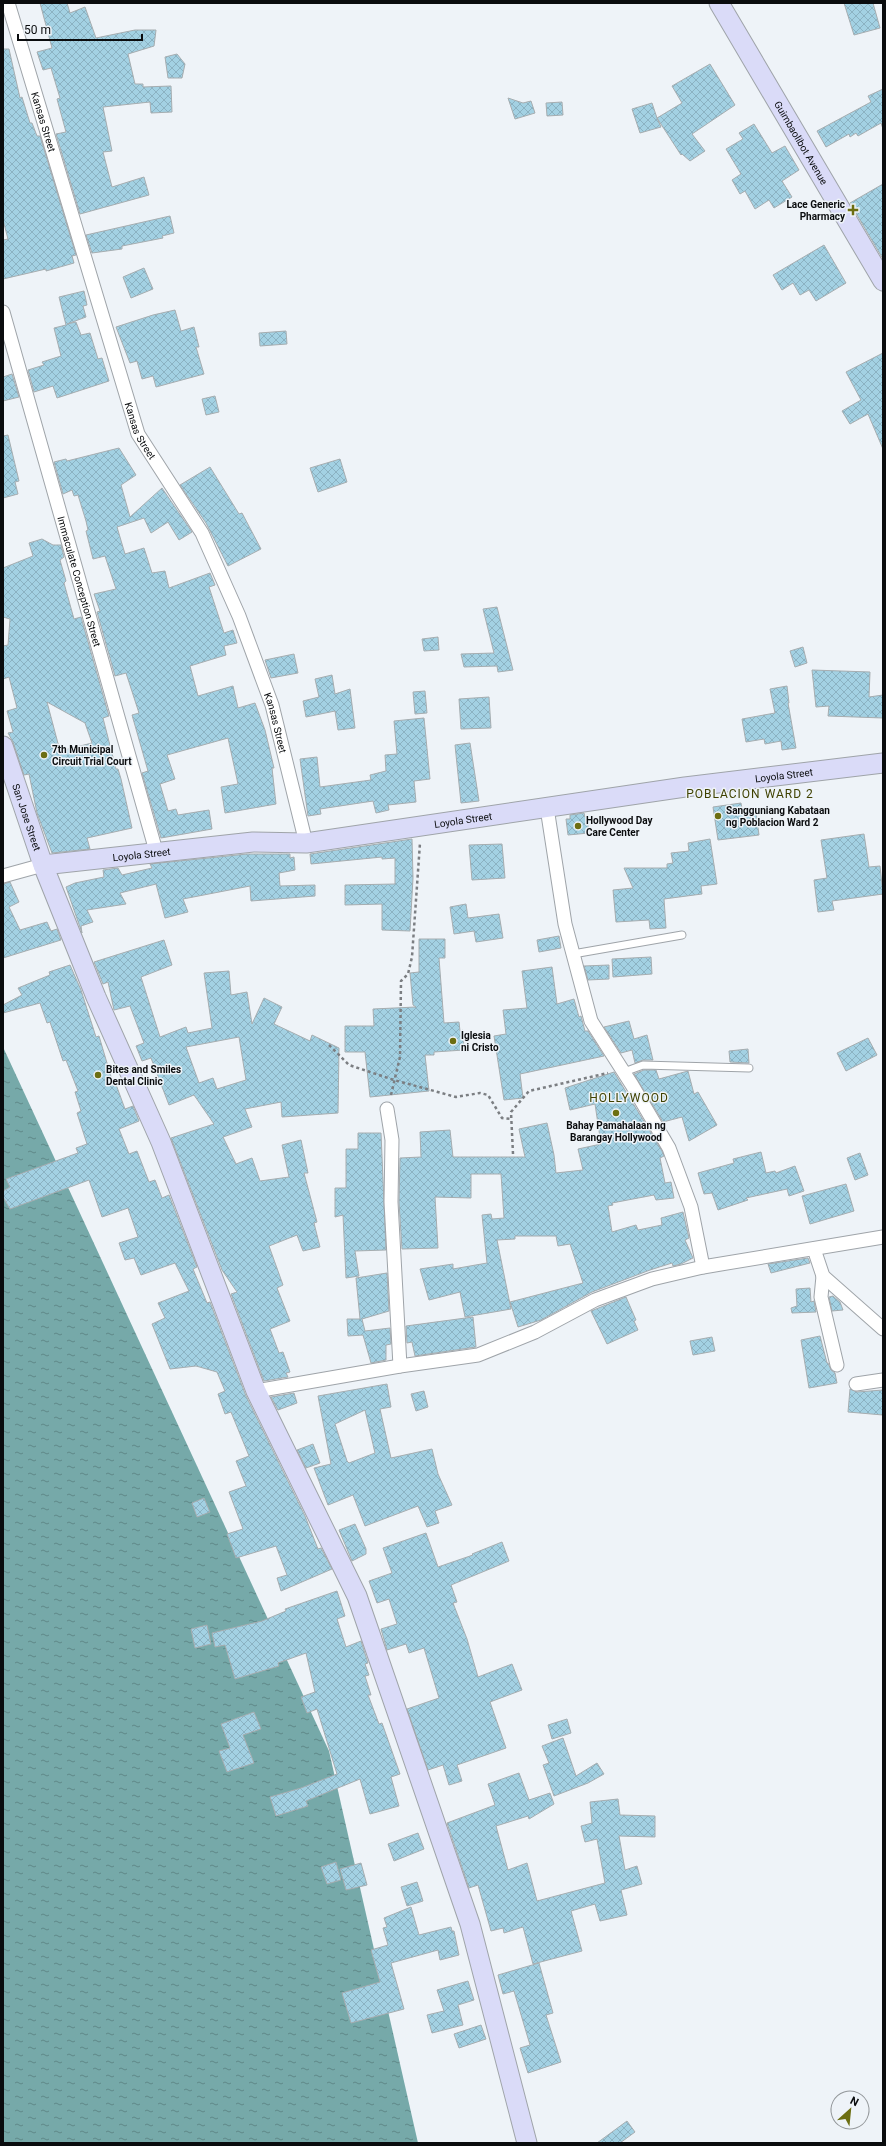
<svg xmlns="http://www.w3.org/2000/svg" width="886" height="2146" font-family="Roboto,sans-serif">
  <defs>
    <pattern id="water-ripples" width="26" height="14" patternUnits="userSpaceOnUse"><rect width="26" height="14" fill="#76a9a9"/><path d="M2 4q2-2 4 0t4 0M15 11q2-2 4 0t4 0" fill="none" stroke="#5f8888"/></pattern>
    <pattern id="building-cross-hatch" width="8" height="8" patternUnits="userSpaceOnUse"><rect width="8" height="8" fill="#a3d1e3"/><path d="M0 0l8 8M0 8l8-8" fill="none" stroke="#8bb2c2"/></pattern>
  </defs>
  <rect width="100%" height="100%" fill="#eef3f8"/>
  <path fill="url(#water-ripples)" d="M 3,1047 L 329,1751 L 418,2143 L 3,2143 Z"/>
  <g fill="url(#building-cross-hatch)" stroke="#a6adb0" fill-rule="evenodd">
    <path d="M 40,3 L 67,3 L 70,13 L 85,7 L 96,38 L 135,30 L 156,30 L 154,46 L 128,54 L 135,84 L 143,84 L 143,87 L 171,86 L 172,112 L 151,113 L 150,102 L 103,107 L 112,151 L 103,152 L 112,187 L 144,177 L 149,195 L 80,214 L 56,134 L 66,132 L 57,99 L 60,98 L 51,68 L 43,70 L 37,52 L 52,48 Z"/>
    <path d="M 844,3 L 873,3 L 880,28 L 854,35 Z"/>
    <path d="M 3,49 L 9,49 L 20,98 L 22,97 L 30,123 L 32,123 L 37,136 L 40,136 L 76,255 L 72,256 L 74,263 L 46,271 L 46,269 L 3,279 L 3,240 L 8,239 L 3,220 Z"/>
    <path d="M 177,54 L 185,64 L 182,78 L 168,78 L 165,57 Z"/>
    <path d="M 710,64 L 735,105 L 692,134 L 705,151 L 690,161 L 682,154 L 681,155 L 657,118 L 661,127 L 640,133 L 632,109 L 652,103 L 657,118 L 682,103 L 672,86 Z"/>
    <path d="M 883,89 L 883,129 L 881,123 L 858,136 L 856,133 L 850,137 L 849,134 L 826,147 L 817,131 L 871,102 L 868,96 Z"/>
    <path d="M 508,98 L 523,103 L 531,101 L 535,113 L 515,119 Z"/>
    <path d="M 562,102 L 563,115 L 547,116 L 546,103 Z"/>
    <path d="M 754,124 L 772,153 L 785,146 L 799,170 L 782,181 L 792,197 L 774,208 L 769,200 L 755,209 L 745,191 L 740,194 L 732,180 L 741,174 L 726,149 L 743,139 L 739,133 Z"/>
    <path d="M 883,184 L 883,259 L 850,203 Z"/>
    <path d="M 170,216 L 174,233 L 162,236 L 163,238 L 122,246 L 122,249 L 92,253 L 86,235 Z"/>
    <path d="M 824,245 L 846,283 L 816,301 L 809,290 L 800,295 L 793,283 L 782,290 L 773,275 Z"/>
    <path d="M 144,268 L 153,289 L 131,298 L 123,277 Z"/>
    <path d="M 84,291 L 87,305 L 83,306 L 86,317 L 67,324 L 76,322 L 81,335 L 90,333 L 98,359 L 102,358 L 109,381 L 57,398 L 53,386 L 34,392 L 28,370 L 44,365 L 42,362 L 61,356 L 54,328 L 66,325 L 59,297 Z"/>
    <path d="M 175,310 L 181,331 L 194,327 L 199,347 L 196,347 L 204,374 L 156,387 L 153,376 L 142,379 L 137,361 L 130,363 L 116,327 L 153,315 Z"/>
    <path d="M 286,331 L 287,344 L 260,346 L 259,333 Z"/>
    <path d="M 883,353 L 883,449 L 868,414 L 850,424 L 842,411 L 861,400 L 846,372 Z"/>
    <path d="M 12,374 L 19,397 L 3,401 L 3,377 Z"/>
    <path d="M 215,396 L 219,412 L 206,415 L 202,399 Z"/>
    <path d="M 8,435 L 19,481 L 15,482 L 18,494 L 3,498 L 3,436 Z"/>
    <path d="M 119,448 L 136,475 L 121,485 L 130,517 L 162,488 L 192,532 L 179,540 L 168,522 L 151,533 L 144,518 L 117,527 L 125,554 L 144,548 L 152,573 L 165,571 L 169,588 L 210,573 L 215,585 L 209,587 L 224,633 L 233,630 L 237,643 L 224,646 L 226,655 L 190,666 L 198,696 L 233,686 L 238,708 L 255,703 L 265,730 L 274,768 L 272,768 L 276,804 L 225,813 L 221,787 L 238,784 L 228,738 L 167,755 L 175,779 L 160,784 L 168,811 L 176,809 L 178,815 L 209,810 L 212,829 L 161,838 L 142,773 L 148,771 L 132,715 L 139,713 L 126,673 L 115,676 L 97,612 L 100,611 L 94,594 L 116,589 L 105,556 L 93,559 L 86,531 L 88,530 L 86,521 L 78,495 L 74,496 L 72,490 L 63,494 L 54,462 L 66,459 L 67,461 Z"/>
    <path d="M 340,459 L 347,482 L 318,492 L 310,468 Z"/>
    <path d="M 210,467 L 239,514 L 242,513 L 261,549 L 228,566 L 206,523 L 180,485 Z"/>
    <path d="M 42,539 L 53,545 L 61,545 L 64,557 L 60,560 L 66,581 L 64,583 L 74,619 L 81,617 L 109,716 L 103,718 L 116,769 L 118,769 L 121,779 L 132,828 L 87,838 L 90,849 L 52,853 L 37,813 L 29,774 L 24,775 L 13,742 L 8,733 L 13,732 L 7,711 L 17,708 L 9,677 L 3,679 L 3,646 L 8,645 L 10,619 L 3,617 L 3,568 L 33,556 L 29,543 ZM 47,702 L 85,723 L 92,743 L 60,751 Z"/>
    <path d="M 497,607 L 513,670 L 498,672 L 497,666 L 464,667 L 461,654 L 494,653 L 483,609 Z"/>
    <path d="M 438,637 L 439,650 L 424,651 L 422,639 Z"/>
    <path d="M 803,647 L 807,663 L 795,667 L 790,651 Z"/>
    <path d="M 294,654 L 298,673 L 271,678 L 265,660 Z"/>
    <path d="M 812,670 L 870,672 L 869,697 L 883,695 L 883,718 L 828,716 L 829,706 L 816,707 Z"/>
    <path d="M 332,675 L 335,694 L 350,689 L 355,728 L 338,730 L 335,711 L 306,717 L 303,701 L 319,697 L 315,679 Z"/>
    <path d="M 787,686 L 789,703 L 788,703 L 796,748 L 782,750 L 781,741 L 765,744 L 764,739 L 746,742 L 742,719 L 775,713 L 770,689 Z"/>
    <path d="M 425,691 L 427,713 L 415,714 L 413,692 Z"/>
    <path d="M 489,697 L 491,728 L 461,729 L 459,699 Z"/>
    <path d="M 424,718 L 430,779 L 414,781 L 416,802 L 388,805 L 389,810 L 376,813 L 373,801 L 320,809 L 321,814 L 308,816 L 300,759 L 317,757 L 320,787 L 371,780 L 370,775 L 386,771 L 385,755 L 397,754 L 394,721 Z"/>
    <path d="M 470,743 L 479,801 L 461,803 L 455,745 Z"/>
    <path d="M 741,803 L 743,814 L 756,812 L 759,835 L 718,840 L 713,807 Z"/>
    <path d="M 584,813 L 585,817 L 587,817 L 589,833 L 568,835 L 566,819 L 570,819 L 570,815 Z"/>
    <path d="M 864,834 L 869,867 L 880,866 L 883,894 L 832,901 L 834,910 L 818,912 L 814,880 L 827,878 L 821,840 Z"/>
    <path d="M 412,839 L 413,878 L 410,931 L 382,930 L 382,904 L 345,905 L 345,885 L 395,884 L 395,858 L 382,859 L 382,857 L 311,864 L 310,854 Z"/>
    <path d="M 710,839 L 717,884 L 701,886 L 702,894 L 664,899 L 666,928 L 650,929 L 649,920 L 616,922 L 613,890 L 633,888 L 624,868 L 667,868 L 667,864 L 673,863 L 671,853 L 689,851 L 688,843 Z"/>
    <path d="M 502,844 L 505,878 L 472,880 L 469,845 Z"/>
    <path d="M 247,854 L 290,854 L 290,858 L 294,857 L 295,870 L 279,873 L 280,886 L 315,885 L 315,896 L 251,901 L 250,886 L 183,899 L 188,912 L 165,918 L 156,884 L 120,893 L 126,904 L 87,910 L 93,922 L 81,926 L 82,933 L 66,887 L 75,883 L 104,877 L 103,870 L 118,868 L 122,875 L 152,868 L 150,864 Z"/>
    <path d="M 10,882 L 19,902 L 9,907 L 20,930 L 47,922 L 51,931 L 57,929 L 61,940 L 3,958 L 3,884 Z"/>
    <path d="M 466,904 L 468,918 L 499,914 L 503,938 L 476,942 L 474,931 L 454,934 L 450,907 Z"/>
    <path d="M 559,936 L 561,948 L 539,952 L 537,940 Z"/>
    <path d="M 419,939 L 445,939 L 445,958 L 439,958 L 444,1023 L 459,1022 L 460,1031 L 463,1030 L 464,1050 L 434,1052 L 434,1055 L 425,1055 L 429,1091 L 370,1097 L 365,1052 L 345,1052 L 345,1026 L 374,1026 L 373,1009 L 416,1007 L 413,1005 L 410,973 L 419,972 Z"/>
    <path d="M 164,940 L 172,965 L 141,977 L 160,1037 L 186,1027 L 188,1033 L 212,1028 L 204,973 L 229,971 L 231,995 L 247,992 L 252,1024 L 264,998 L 282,1007 L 274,1024 L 310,1041 L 312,1035 L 339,1048 L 338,1113 L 282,1117 L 281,1102 L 245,1109 L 252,1127 L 223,1137 L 236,1164 L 252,1158 L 260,1181 L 289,1177 L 282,1145 L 301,1140 L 308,1173 L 304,1173 L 317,1222 L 314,1223 L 320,1247 L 303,1251 L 297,1235 L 269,1246 L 283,1285 L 277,1288 L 290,1321 L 270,1329 L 279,1353 L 283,1352 L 290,1372 L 286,1373 L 288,1377 L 264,1381 L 231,1294 L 237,1292 L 222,1270 L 171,1138 L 214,1124 L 194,1095 L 169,1105 L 151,1058 L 142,1061 L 136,1046 L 144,1043 L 130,1006 L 114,1010 L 108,982 L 103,984 L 94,962 ZM 239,1037 L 246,1080 L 217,1089 L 213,1078 L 199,1083 L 186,1047 Z"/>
    <path d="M 651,957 L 652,974 L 613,977 L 612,959 Z"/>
    <path d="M 70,965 L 81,990 L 96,1037 L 99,1036 L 112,1080 L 114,1079 L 125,1109 L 133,1106 L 139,1121 L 119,1129 L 129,1154 L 137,1151 L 149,1182 L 155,1180 L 162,1198 L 169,1195 L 197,1267 L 193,1269 L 207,1303 L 210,1302 L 246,1396 L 305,1516 L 318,1549 L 321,1548 L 332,1569 L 281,1591 L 277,1578 L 287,1575 L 276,1546 L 236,1558 L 227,1534 L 243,1529 L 229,1492 L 246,1486 L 236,1461 L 249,1456 L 231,1412 L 225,1414 L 218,1394 L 225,1391 L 217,1372 L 196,1366 L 170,1369 L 152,1324 L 165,1318 L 158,1303 L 189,1291 L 175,1263 L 141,1275 L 134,1258 L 125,1260 L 119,1243 L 138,1237 L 128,1208 L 102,1217 L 89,1180 L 10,1209 L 3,1197 L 3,1191 L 10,1187 L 6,1179 L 78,1153 L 76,1148 L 87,1144 L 77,1113 L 81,1111 L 75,1092 L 78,1091 L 66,1060 L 63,1061 L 50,1022 L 47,1023 L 40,1003 L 3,1013 L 3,1005 L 22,995 L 18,988 L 50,975 L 49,972 Z"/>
    <path d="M 609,965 L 609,979 L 588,980 L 584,966 Z"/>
    <path d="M 552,967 L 557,1004 L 574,999 L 579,1017 L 581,1016 L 585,1031 L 588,1031 L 604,1056 L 520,1074 L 523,1098 L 504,1100 L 494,1036 L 506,1034 L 503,1010 L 527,1008 L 522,971 Z"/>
    <path d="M 629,1021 L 634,1039 L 647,1035 L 653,1060 L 643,1060 L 635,1063 L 632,1050 L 621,1053 L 604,1027 Z"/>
    <path d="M 868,1038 L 877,1055 L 846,1071 L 837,1053 Z"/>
    <path d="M 748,1049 L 749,1063 L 730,1062 L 729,1051 Z"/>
    <path d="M 644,1070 L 656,1070 L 659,1079 L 688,1071 L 694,1094 L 698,1092 L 717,1125 L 689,1141 L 682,1117 L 663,1122 L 634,1074 Z"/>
    <path d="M 614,1072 L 662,1151 L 664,1156 L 660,1158 L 665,1183 L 671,1182 L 674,1198 L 656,1200 L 654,1195 L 612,1203 L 613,1205 L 608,1206 L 612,1232 L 636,1225 L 638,1230 L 662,1225 L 661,1218 L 683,1212 L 689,1238 L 685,1240 L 693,1258 L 681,1264 L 673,1266 L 672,1263 L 650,1270 L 592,1292 L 541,1320 L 518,1327 L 510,1302 L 583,1283 L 570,1244 L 558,1246 L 556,1236 L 515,1236 L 515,1239 L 497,1240 L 511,1309 L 465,1317 L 460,1292 L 429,1300 L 420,1269 L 453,1264 L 453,1269 L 487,1263 L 482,1215 L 491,1214 L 492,1219 L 504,1218 L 501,1174 L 471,1174 L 471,1198 L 435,1197 L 438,1248 L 402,1249 L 399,1202 L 400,1158 L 421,1157 L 420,1132 L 450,1130 L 453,1157 L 525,1157 L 519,1129 L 547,1123 L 554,1155 L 556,1173 L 583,1170 L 578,1149 L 601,1144 L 595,1104 L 570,1110 L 565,1088 Z"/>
    <path d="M 358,1133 L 381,1133 L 386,1250 L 355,1251 L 359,1276 L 346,1278 L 343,1215 L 335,1217 L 335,1188 L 346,1188 L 346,1149 L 358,1149 Z"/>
    <path d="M 761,1152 L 766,1173 L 775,1171 L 776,1173 L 795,1166 L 804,1191 L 789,1196 L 787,1189 L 746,1198 L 748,1200 L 718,1210 L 712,1193 L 704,1194 L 698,1173 L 734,1163 L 733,1159 Z"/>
    <path d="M 860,1153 L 868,1175 L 855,1180 L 847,1158 Z"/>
    <path d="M 846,1184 L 854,1211 L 810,1224 L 802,1196 Z"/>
    <path d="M 808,1258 L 810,1263 L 771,1273 L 768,1264 Z"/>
    <path d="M 387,1273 L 389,1311 L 362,1319 L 365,1331 L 390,1328 L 391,1344 L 386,1345 L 386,1360 L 371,1363 L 363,1335 L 348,1336 L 347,1319 L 360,1319 L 356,1278 Z"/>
    <path d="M 810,1288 L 811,1302 L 814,1301 L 816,1312 L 792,1313 L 791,1308 L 797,1306 L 796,1289 Z"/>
    <path d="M 833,1296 L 840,1302 L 843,1310 L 832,1311 L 829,1297 Z"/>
    <path d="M 626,1297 L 636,1320 L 634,1321 L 638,1330 L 607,1344 L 591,1311 Z"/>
    <path d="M 473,1317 L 476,1347 L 415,1356 L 412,1342 L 407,1343 L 406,1326 Z"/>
    <path d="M 820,1336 L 827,1363 L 828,1363 L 831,1370 L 835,1373 L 837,1383 L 809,1388 L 801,1340 Z"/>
    <path d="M 712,1337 L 715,1351 L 693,1355 L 690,1341 Z"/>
    <path d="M 387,1384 L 391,1407 L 380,1409 L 391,1458 L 432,1449 L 438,1474 L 452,1505 L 435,1511 L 439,1523 L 427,1527 L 418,1506 L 365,1526 L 353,1495 L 328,1505 L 314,1468 L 331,1464 L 318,1396 ZM 365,1410 L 375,1453 L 349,1463 L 347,1461 L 335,1424 Z"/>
    <path d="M 850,1389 L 857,1392 L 883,1390 L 883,1415 L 848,1412 Z"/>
    <path d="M 424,1391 L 428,1407 L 416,1411 L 411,1394 Z"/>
    <path d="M 294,1393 L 297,1403 L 278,1410 L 271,1397 Z"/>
    <path d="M 313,1444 L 320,1463 L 306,1468 L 297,1450 Z"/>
    <path d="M 204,1498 L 210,1512 L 197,1517 L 192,1503 Z"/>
    <path d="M 355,1524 L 366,1549 L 366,1554 L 352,1561 L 339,1530 Z"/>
    <path d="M 426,1533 L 438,1567 L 473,1555 L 472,1554 L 502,1542 L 509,1561 L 451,1585 L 457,1602 L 453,1603 L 467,1639 L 478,1677 L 512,1664 L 522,1690 L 490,1702 L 506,1748 L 457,1765 L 462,1781 L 449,1785 L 443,1765 L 428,1770 L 407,1709 L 439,1698 L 424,1648 L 409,1653 L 406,1644 L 387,1650 L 381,1629 L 397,1624 L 389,1599 L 377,1603 L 369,1581 L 392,1573 L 383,1548 Z"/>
    <path d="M 337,1591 L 345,1616 L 337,1619 L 346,1647 L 361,1641 L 368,1663 L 365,1664 L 369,1675 L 365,1676 L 371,1695 L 368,1695 L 379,1724 L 382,1723 L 400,1774 L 391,1777 L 399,1806 L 370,1814 L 360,1779 L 306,1801 L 308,1806 L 276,1816 L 270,1797 L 301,1788 L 337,1774 L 317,1709 L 307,1713 L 301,1697 L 315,1692 L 306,1653 L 278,1663 L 279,1666 L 235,1679 L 225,1645 L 215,1647 L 212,1633 L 262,1621 L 286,1611 L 285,1609 Z"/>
    <path d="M 207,1625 L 211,1644 L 195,1648 L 191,1629 Z"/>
    <path d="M 254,1712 L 261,1729 L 243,1735 L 254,1763 L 227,1772 L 219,1751 L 230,1748 L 221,1724 Z"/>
    <path d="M 567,1719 L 571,1733 L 552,1739 L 548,1725 Z"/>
    <path d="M 563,1738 L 576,1776 L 597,1763 L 604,1774 L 588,1783 L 554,1796 L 543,1765 L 549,1763 L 542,1746 Z"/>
    <path d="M 519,1773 L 529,1800 L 550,1793 L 554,1804 L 529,1819 L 528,1816 L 496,1826 L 508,1870 L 527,1863 L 537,1901 L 605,1883 L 597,1839 L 585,1842 L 581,1826 L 592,1823 L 590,1802 L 618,1799 L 620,1815 L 655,1816 L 655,1837 L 619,1836 L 625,1870 L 637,1866 L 642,1884 L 621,1890 L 627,1915 L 600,1921 L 595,1904 L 571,1911 L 582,1951 L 533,1964 L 523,1927 L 504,1933 L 503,1928 L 491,1931 L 478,1885 L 469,1888 L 447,1823 L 495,1805 L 488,1784 Z"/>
    <path d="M 418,1833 L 424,1849 L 394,1861 L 388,1844 Z"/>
    <path d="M 336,1862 L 341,1880 L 327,1884 L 321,1867 Z"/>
    <path d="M 361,1863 L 367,1885 L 346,1890 L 340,1869 Z"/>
    <path d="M 417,1882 L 423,1901 L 407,1906 L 401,1887 Z"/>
    <path d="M 411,1907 L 419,1935 L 451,1927 L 452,1931 L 454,1931 L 459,1955 L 440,1960 L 438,1950 L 391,1963 L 404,2009 L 351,2023 L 342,1993 L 380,1982 L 371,1950 L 388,1945 L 383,1928 L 387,1927 L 384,1918 Z"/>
    <path d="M 539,1963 L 553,2013 L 546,2015 L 561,2062 L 528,2073 L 520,2048 L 530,2045 L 514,1991 L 503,1994 L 498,1975 Z"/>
    <path d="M 468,1981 L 474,2000 L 458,2005 L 463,2025 L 432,2033 L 427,2015 L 444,2011 L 437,1990 Z"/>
    <path d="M 481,2025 L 486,2039 L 459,2048 L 454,2034 Z"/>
    <path d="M 627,2121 L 635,2132 L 620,2143 L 597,2143 Z"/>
  </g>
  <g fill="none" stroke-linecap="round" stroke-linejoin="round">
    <defs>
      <g id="lane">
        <path d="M 573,954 L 682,935"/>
        <path d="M 624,1072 L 643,1065 L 749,1068"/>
      </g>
      <g id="street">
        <path id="s1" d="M 8,3 L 138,434 L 202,533 L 239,616 L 272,705 L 306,843"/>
        <path id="s2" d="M 3,312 L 156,851"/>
        <path d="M 547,808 L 565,924 L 591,1021 L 632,1085 L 669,1148 L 691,1207 L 703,1267"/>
        <path d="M 3,876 L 43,865"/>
        <path d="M 387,1109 L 392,1140 L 391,1202 L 400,1366"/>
        <path d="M 814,1249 L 823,1276 L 883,1329"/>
        <path d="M 823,1276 L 821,1297 L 837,1365"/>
        <path d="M 856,1384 L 883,1380"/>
        <path d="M 256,1391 L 400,1366 L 478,1355 L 535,1332 L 595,1300 L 652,1279 L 703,1267 L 883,1237"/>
      </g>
      <g id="secondary">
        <path id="s3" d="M 719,3 L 883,281"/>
        <path id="s4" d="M 3,746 L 43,865 L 96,997 L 161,1142 L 256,1391 L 357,1596 L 470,1924 L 527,2143"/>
        <path id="s5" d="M 43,865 L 253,842 L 306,843 L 685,787 L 883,763"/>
      </g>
    </defs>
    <use href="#lane" stroke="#9fa4a9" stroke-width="9"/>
    <use href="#street" stroke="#9fa4a9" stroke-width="15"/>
    <use href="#secondary" stroke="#9fa4a9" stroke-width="21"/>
    <g stroke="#7b7e82" stroke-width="2.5" stroke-dasharray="3 3" stroke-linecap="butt">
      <path d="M 329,1045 L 349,1065 L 394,1080 L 456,1097 L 480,1093 L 488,1095 L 502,1118 L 511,1119"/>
      <path d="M 391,1095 L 400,1057 L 401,981 L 408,974 L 412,957 L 420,843"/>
      <path d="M 513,1154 L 511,1112 L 529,1091 L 608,1073"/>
    </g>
    <use href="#lane" stroke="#fff" stroke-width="7"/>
    <use href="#street" stroke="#fff" stroke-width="13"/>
    <use href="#secondary" stroke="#dadbf8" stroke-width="19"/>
  </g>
  <g fill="#6c6e12" stroke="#eef3f8" stroke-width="1.5">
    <path d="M851 204h4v4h4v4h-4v4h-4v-4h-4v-4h4z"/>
    <circle cx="44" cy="755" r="4"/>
    <circle cx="718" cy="816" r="4"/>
    <circle cx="578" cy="826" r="4"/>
    <circle cx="453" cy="1041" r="4"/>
    <circle cx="98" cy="1075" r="4"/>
    <circle cx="616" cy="1113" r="4"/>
  </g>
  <g text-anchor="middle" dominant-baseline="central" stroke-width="3" stroke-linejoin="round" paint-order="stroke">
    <g font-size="10" fill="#0a0c0e" stroke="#eef3f8">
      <text stroke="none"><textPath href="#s1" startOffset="124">Kansas Street</textPath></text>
      <text stroke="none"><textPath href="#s3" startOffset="162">Guimbaolibot Avenue</textPath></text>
      <text stroke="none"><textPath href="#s1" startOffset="448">Kansas Street</textPath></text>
      <text stroke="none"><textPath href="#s2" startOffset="280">Immaculate Conception Street</textPath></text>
      <text stroke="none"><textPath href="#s1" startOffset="772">Kansas Street</textPath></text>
      <text stroke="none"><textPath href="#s5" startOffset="747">Loyola Street</textPath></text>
      <text stroke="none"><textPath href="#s4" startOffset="75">San Jose Street</textPath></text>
      <text stroke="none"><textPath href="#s5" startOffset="423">Loyola Street</textPath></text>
      <text stroke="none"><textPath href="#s5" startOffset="99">Loyola Street</textPath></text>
    </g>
    <g font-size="10" font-weight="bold" fill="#0a0c0e" stroke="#eef3f8" text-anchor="start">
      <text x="845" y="204" text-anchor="end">Lace Generic<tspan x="845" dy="12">Pharmacy</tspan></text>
      <text x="52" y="749">7th Municipal<tspan x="52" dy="12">Circuit Trial Court</tspan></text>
      <text x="726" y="810">Sangguniang Kabataan<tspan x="726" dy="12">ng Poblacion Ward 2</tspan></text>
      <text x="586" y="820">Hollywood Day<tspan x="586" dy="12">Care Center</tspan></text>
      <text x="461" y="1035">Iglesia<tspan x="461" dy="12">ni Cristo</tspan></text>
      <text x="106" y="1069">Bites and Smiles<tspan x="106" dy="12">Dental Clinic</tspan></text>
      <text x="616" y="1125" text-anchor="middle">Bahay Pamahalaan ng<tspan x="616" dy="12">Barangay Hollywood</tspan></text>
    </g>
    <g font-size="12" letter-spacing="1" fill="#3f4100" stroke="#eef3f8">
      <text x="750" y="794">POBLACION WARD 2</text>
      <text x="629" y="1098">HOLLYWOOD</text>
    </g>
  </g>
  <rect width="886" height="2146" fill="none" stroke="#0a0c0e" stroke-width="8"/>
  <g transform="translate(850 2110) rotate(27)"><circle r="19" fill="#eef3f8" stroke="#93979a"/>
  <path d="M0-3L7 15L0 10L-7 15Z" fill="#6c6e12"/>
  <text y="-6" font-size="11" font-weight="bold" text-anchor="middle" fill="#0a0c0e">N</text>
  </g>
  <path d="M18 34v6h124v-6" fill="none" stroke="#0a0c0e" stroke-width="2"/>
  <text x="24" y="34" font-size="12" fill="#0a0c0e" stroke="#eef3f8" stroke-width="3" paint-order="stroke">50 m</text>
</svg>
